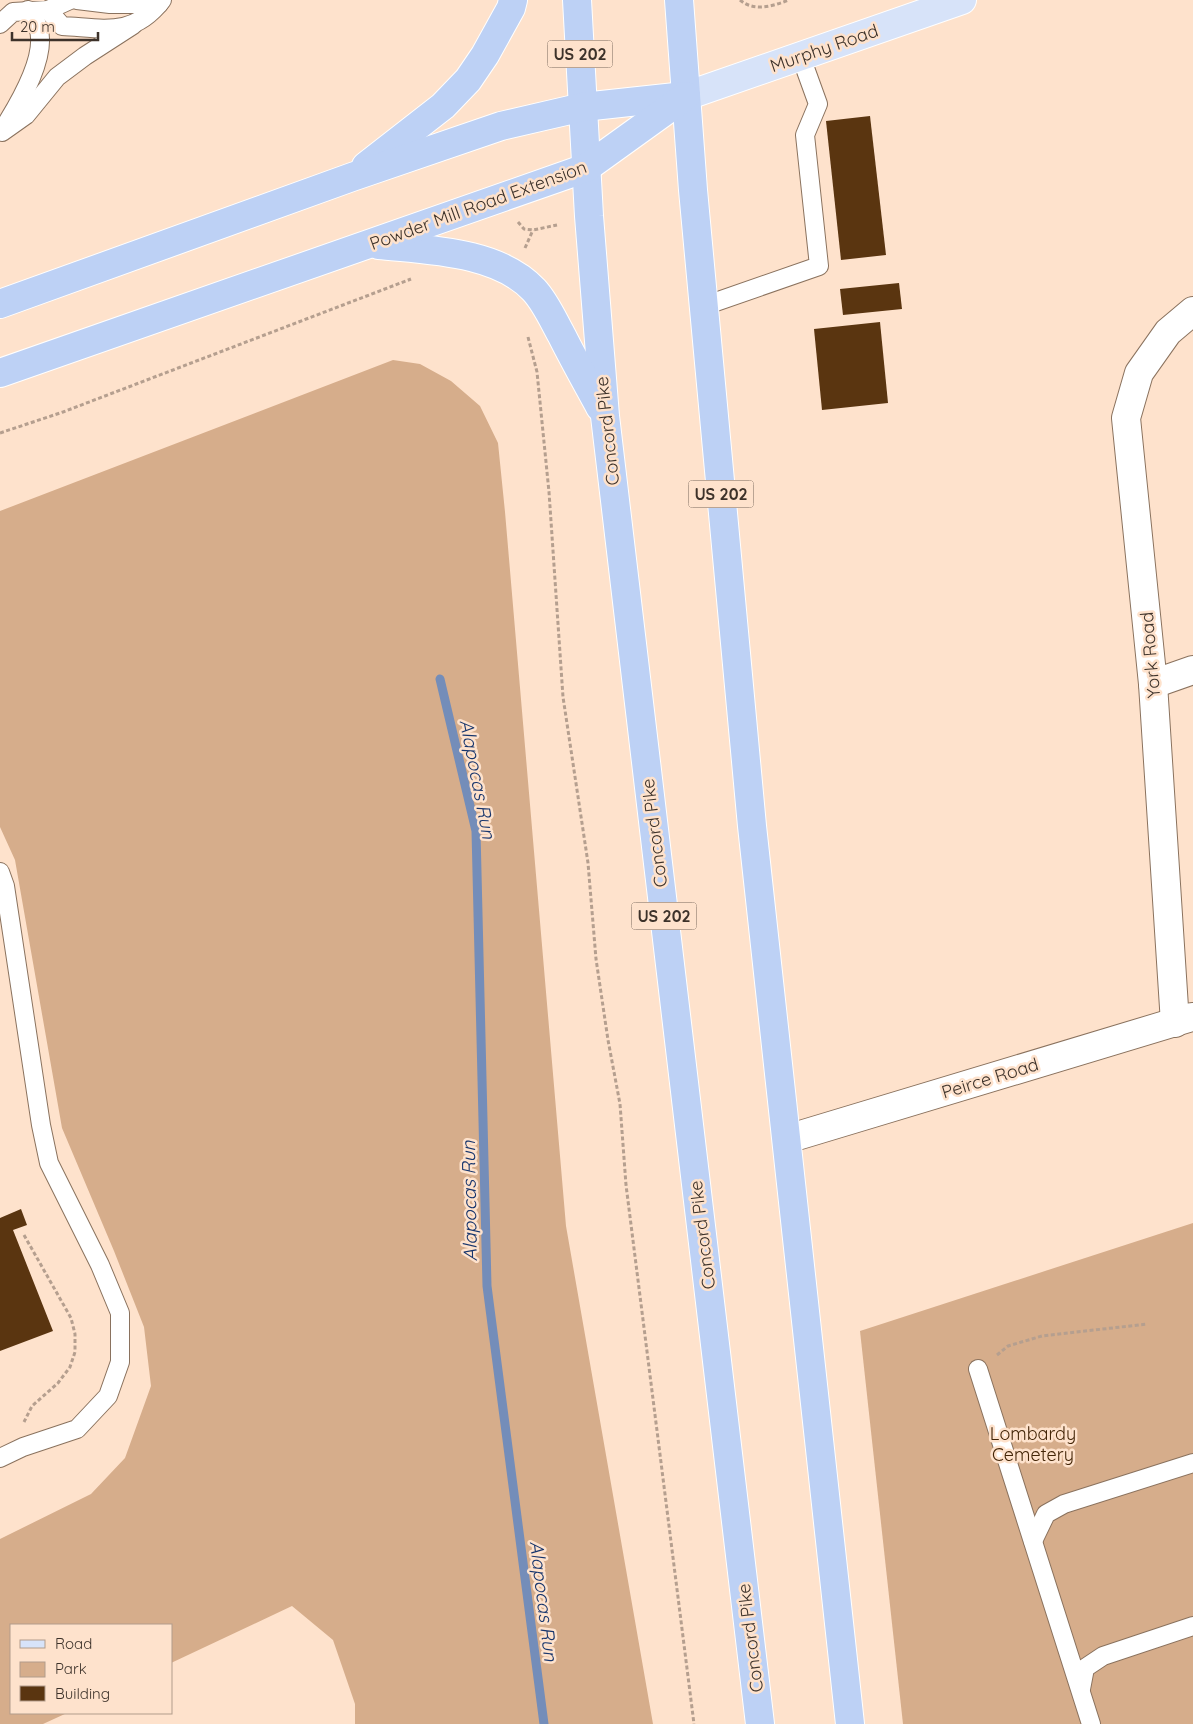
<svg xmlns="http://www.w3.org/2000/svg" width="1193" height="1724" font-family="Quicksand,sans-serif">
  <rect width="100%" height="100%" fill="#fee2cc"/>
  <g fill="#d6ad8b">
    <path d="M 393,360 L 420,364 L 451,381 L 480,406 L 498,443 L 505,512 L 566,1226 L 653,1724 L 355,1724 L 355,1704 L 333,1640 L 292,1606 L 171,1663 L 171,1625 L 11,1625 L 11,1713 L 67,1713 L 43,1724 L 0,1724 L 0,1539 L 91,1494 L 125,1458 L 151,1386 L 144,1327 L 114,1251 L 62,1128 L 15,860 L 0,827 L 0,511 Z"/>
    <path d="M 1193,1223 L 1193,1724 L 903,1724 L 860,1331 Z"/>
  </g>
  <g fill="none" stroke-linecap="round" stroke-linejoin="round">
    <path stroke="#748db9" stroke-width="9" d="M 440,679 L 476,831 L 487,1286 L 544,1724"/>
  </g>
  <g fill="#5a3510">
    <path d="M 870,116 L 886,255 L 841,260 L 826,121 Z"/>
    <path d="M 899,283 L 902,309 L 843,315 L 840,289 Z"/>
    <path d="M 880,322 L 888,403 L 822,410 L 814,329 Z"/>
    <path d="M 21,1209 L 27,1225 L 13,1230 L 53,1331 L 0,1351 L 0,1218 Z"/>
  </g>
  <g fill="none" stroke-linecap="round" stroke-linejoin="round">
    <defs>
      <g id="lane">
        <path d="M 77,0 L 110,4 L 159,4"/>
        <path d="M 48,10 L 62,26 C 103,28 133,38 162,0"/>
        <path d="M 0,24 L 13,12 L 48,10 L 70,0"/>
        <path d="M 5,126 C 20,102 48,55 38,27 C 36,20 32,15 28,10"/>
        <path d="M 2,132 L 26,115 L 57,77 L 85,56 L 133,25"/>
        <path d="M 704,306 L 819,266 L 805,135 L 818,104 L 801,57"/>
        <path d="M 0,872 L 5,886 L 41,1125 L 49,1163 L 100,1265 L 120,1313 L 120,1362 L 108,1396 L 77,1429 L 23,1447 L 0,1458"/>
        <path d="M 978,1369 L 1091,1724"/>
        <path d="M 1033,1541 L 1046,1514 L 1064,1504 L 1193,1463"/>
        <path d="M 1081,1689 L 1085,1668 L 1103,1656 L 1193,1626"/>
      </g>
      <g id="street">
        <path d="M 1153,684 L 1193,670"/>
        <path d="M 1175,1023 L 1153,684 L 1126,418 L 1139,373 L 1168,332 L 1193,311"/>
        <path d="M 787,1139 L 1192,1017"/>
      </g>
      <path id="primary" d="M 686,96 L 962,0"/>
      <g id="highway">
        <path d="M 577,0 L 589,216 L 605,416 L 760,1724"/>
        <path d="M 679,0 L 693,190 L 752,826 L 850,1724"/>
        <path d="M 366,166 L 443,106 L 468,80 L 485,55 L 511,8 L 513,0"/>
        <path d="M 379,245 C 427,250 498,251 534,290 C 546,303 553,320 562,336 C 574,360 587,383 600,407"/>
        <path d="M 0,304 L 352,177 L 501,126 L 583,107 L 685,96"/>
        <path d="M 0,373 L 586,168 L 686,96"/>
      </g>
    </defs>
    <use href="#lane" stroke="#8a725e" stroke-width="20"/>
    <use href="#street" stroke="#8a725e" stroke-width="30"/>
    <use href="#primary" stroke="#fff" stroke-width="30"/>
    <use href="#highway" stroke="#fff" stroke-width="30"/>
    <g stroke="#b59f8f" stroke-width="3" stroke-dasharray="4 2.5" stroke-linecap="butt">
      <path d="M 740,0 C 754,12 773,6 789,0"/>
      <path d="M 518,222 L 524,229 L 533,230 L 557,225"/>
      <path d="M 525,248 L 533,230"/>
      <path d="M 528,337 L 537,372 L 549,492 L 563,697 L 588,863 L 596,959 L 608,1040 L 620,1104 L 626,1185 L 694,1724"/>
      <path d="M 0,433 L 63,412 L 411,279"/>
      <path d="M 24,1235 L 71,1318 L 75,1334 L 75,1352 L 70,1367 L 58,1383 L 32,1406 L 24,1422"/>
      <path d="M 997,1355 L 1008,1346 L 1042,1336 L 1147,1324"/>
    </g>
    <use href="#lane" stroke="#fff" stroke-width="18"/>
    <use href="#street" stroke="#fff" stroke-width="28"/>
    <use href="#primary" stroke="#d7e3f9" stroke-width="28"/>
    <use href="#highway" stroke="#bdd1f5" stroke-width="28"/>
  </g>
  <g text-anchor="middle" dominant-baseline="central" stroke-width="5" stroke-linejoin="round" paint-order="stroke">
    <g fill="#fee2cc" stroke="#77675b" stroke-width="1">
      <rect x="547.5" y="40.5" width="65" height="27" rx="4"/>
      <rect x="688.5" y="480.5" width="65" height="27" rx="4"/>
      <rect x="631.5" y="902.5" width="65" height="27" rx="4"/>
    </g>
    <g font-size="16" font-weight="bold" fill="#3d322a">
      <text x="580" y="54">US 202</text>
      <text x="721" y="494">US 202</text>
      <text x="664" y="916">US 202</text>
    </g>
    <g font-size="18" fill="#3d322a" stroke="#fee2cc">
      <text transform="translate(824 48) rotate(-19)">Murphy Road</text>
      <text transform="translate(478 205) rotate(-20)">Powder Mill Road Extension</text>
      <text transform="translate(607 431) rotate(-96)">Concord Pike</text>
      <text transform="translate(1150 655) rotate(-95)">York Road</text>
      <text transform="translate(654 833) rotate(-97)">Concord Pike</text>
      <text transform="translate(990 1078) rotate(-17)">Peirce Road</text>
      <text transform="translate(702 1235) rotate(-97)">Concord Pike</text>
      <text transform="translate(750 1638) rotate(-97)">Concord Pike</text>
    </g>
    <g font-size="18" fill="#432507" stroke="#fee2cc">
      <text x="1033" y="1433">Lombardy<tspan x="1033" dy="21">Cemetery</tspan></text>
    </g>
    <g font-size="19" font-style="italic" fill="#17356c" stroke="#fee2cc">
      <text transform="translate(478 779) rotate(79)">Alapocas Run</text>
      <text transform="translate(469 1201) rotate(-91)">Alapocas Run</text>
      <text transform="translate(544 1601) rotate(83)">Alapocas Run</text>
    </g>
  </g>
  <rect x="10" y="1624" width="162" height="90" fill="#fee2cc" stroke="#b19c8b"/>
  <rect x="20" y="1640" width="25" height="8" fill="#d7e3f9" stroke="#b19c8b"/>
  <text x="55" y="1649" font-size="15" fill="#3d322a">Road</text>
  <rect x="20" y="1662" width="25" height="15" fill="#d6ad8b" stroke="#b19c8b"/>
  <text x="55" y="1674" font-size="15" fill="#3d322a">Park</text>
  <rect x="20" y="1686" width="25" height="15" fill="#5a3510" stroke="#b19c8b"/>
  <text x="55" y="1699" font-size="15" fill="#3d322a">Building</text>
  <path d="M12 32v8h86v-8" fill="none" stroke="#3d322a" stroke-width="2.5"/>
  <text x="20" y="32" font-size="15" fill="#3d322a" stroke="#fee2cc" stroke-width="4" paint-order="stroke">20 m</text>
</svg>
